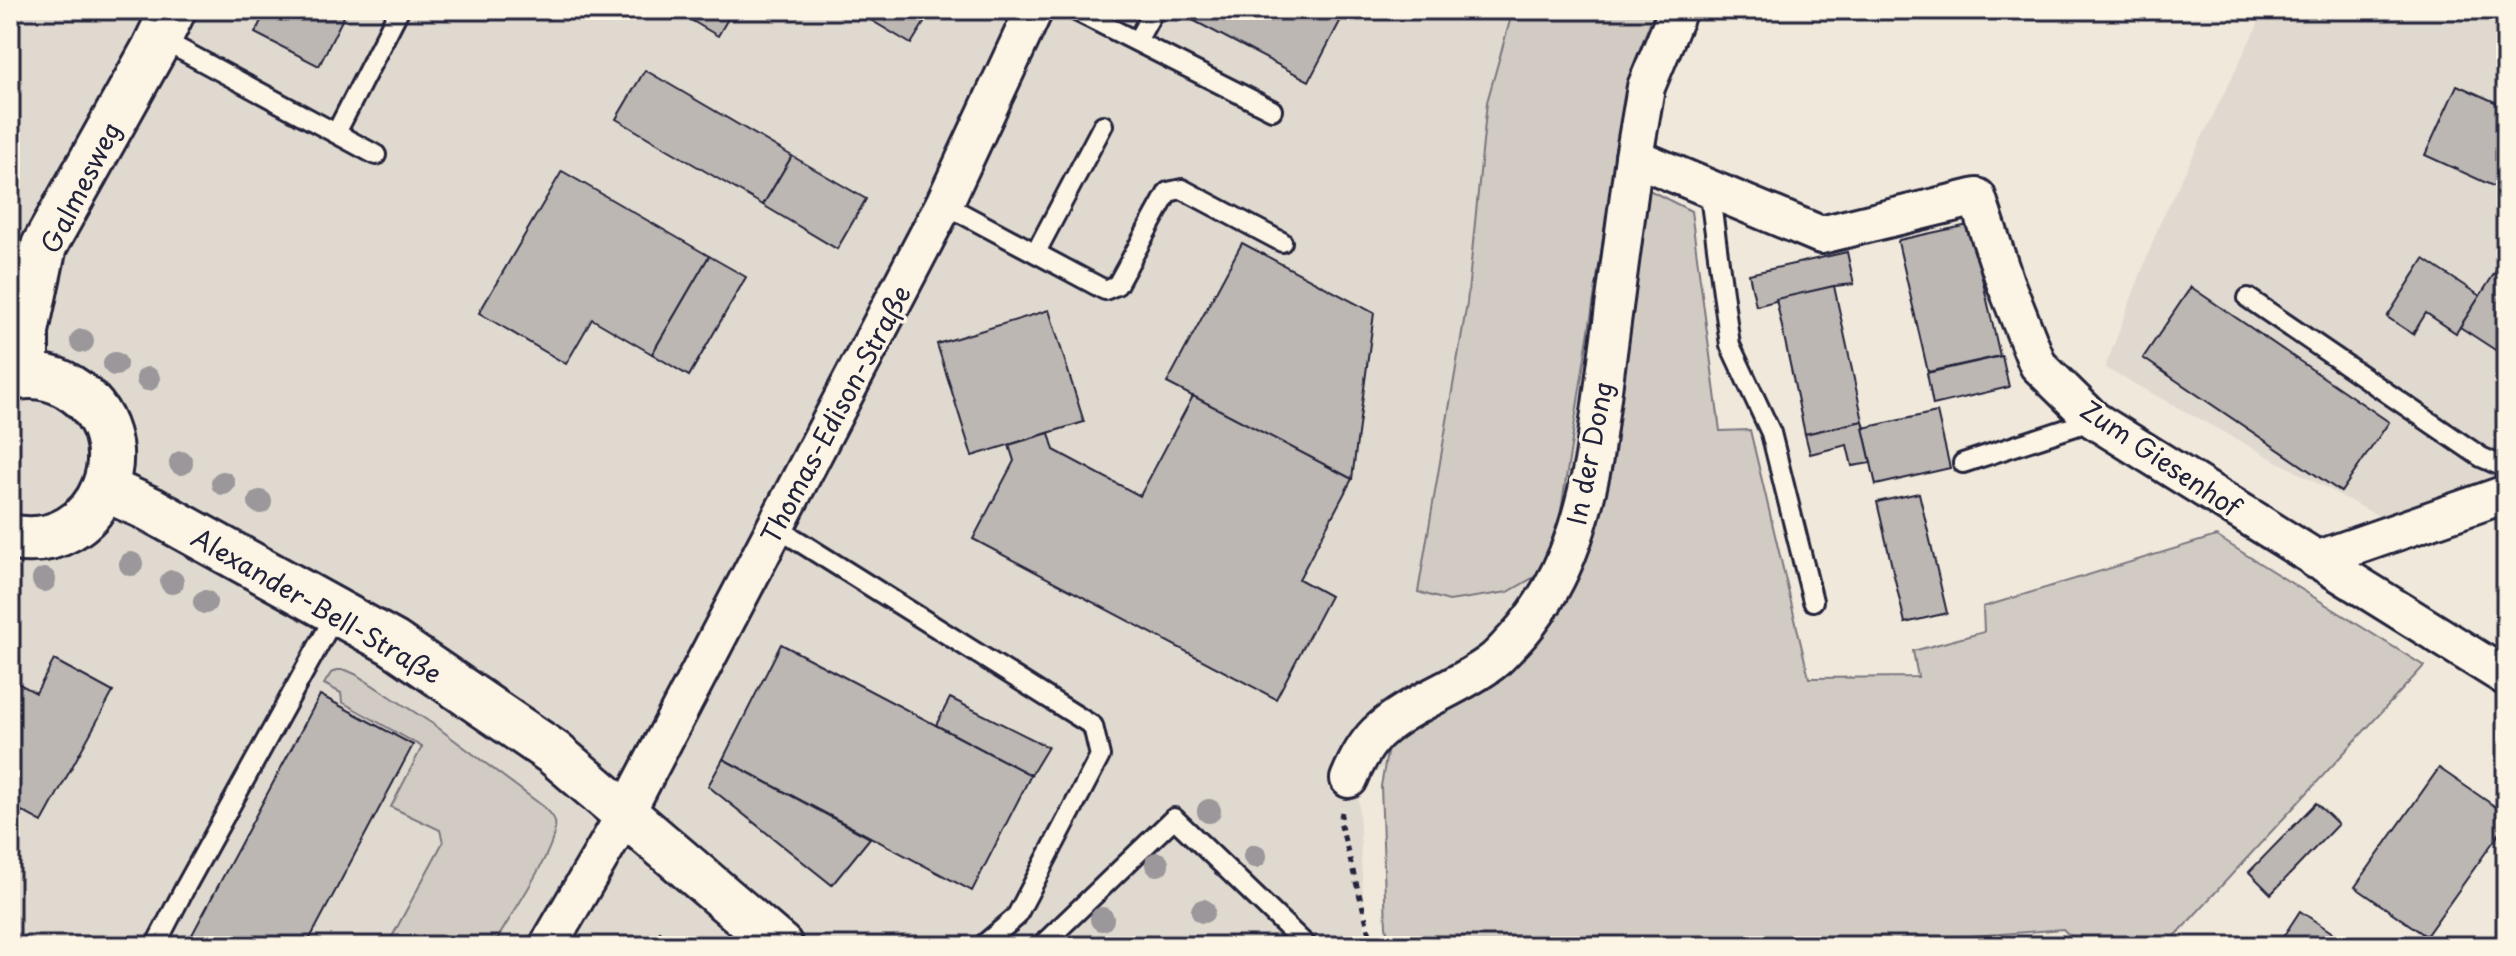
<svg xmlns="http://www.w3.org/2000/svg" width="2516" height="956" font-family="'Playpen Sans',sans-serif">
  <rect width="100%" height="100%" fill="#efe8db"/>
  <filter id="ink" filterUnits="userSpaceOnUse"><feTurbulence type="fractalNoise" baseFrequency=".0125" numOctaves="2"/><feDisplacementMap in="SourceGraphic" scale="16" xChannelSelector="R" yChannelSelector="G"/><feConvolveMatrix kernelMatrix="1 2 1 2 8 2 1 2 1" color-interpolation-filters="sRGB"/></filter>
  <g filter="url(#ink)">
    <g fill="#e0d9cf">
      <path d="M 10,10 L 1678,10 L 1594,458 L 1508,682 L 1358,785 L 1365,946 L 10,946 Z"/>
      <path d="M 2265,10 L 2506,10 L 2506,508 L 2461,521 L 2430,544 L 2105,368 L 2160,223 Z"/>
    </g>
    <g fill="#d1cbc3" stroke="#7a767f" stroke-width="2">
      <path d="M 1513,10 L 1655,10 L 1628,79 L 1558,530 L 1536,576 L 1508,592 L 1449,601 L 1418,592 L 1467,303 L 1487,102 Z"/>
      <path d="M 1649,190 L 1691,211 L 1720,431 L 1750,430 L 1809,678 L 1918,677 L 1913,651 L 1984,632 L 1983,607 L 2216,536 L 2424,666 L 2166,946 L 2080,946 L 2063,929 C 1839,949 1615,946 1390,946 L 1386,926 L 1381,786 L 1389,742 L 1483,686 L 1549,627 L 1577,576 L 1634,211 Z"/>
      <path d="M 337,670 L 346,670 L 355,674 L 433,724 L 544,807 C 548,811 554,816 555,822 C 560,845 506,923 493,946 L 387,946 L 443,842 L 440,830 L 391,807 L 422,747 L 342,702 L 341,693 L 324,684 L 331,673 Z"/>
    </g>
    <g fill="#bcb7b3" stroke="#22223b" stroke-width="2">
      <path d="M 266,10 L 347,10 L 319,66 L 255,33 Z"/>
      <path d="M 674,10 L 733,10 L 718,36 Z"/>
      <path d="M 854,10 L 932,10 L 911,44 Z"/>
      <path d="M 1186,10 L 1346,10 L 1309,81 L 1183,15 Z"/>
      <path d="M 645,70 L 792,156 L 763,205 L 616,119 Z"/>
      <path d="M 2457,85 L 2506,107 L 2506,192 L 2425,155 Z"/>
      <path d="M 792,156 L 866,199 L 837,249 L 763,205 Z"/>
      <path d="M 562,171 L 709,256 L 652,354 L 592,319 L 566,364 L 479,313 Z"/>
      <path d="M 1968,225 L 1970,226 L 2000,356 L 1928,372 L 1898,242 L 1899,240 Z"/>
      <path d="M 1242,243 L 1374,313 L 1352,479 L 1167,383 Z"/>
      <path d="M 1847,252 L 1854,284 L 1834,286 L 1756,306 L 1749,274 Z"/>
      <path d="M 709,256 L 746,277 L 689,376 L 652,354 Z"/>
      <path d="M 2424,259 L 2480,296 L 2456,333 L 2426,313 L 2413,334 L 2387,317 Z"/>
      <path d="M 2503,260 L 2506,263 L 2506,357 L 2460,327 Z"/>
      <path d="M 1834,286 L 1863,421 L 1805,434 L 1776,299 Z"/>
      <path d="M 2191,287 L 2389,422 L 2341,492 L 2143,358 Z"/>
      <path d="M 1049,310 L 1084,422 L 972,456 L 937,344 Z"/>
      <path d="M 2002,356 L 2009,387 L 1933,405 L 1927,373 Z"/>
      <path d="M 1193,396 L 1352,479 L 1299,579 L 1330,596 L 1276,699 L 973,539 L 1014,461 L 1009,445 L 1049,433 L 1054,450 L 1140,496 Z"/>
      <path d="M 1937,412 L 1950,468 L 1876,485 L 1863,428 Z"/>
      <path d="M 1863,421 L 1865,428 L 1863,428 L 1871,463 L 1852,466 L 1847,445 L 1810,454 L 1805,434 Z"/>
      <path d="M 1919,493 L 1947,613 L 1905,623 L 1877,502 Z"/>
      <path d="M 781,644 L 1031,775 L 972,891 L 723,759 Z"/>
      <path d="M 54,660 L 113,692 L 42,822 L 10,805 L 10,679 L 36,693 Z"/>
      <path d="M 320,695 L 413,745 L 306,946 L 186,946 Z"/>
      <path d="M 950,698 L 1048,747 L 1031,775 L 936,725 Z"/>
      <path d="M 723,759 L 870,838 L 832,885 L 708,786 Z"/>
      <path d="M 2439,768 L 2506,814 L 2506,824 L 2426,936 L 2355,887 Z"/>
      <path d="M 2316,803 L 2338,824 L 2271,894 L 2249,872 Z"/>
      <path d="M 2300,911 L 2352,946 L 2277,946 Z"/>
      <path d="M 660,932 L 676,946 L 647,946 Z"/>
    </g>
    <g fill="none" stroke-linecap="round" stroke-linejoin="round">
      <defs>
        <g id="lane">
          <path d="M 1074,10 L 1272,110"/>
          <path d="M 159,38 L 376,155"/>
          <path d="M 1137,41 L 1154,10"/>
          <path d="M 336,133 L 399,10"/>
          <path d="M 1709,188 L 1730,345 L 1771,433 L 1813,601"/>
          <path d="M 944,204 L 1105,290 L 1117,285 L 1168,192 L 1182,189 L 1282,242"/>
          <path d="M 1036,252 L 1103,125"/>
          <path d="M 2248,298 L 2481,457 L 2506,468"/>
          <path d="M 1963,463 L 2094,420"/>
          <path d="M 776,527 L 1093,726 L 1100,756 L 1016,917 L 982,946"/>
          <path d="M 155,946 L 186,886 L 337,612"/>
          <path d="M 1041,946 L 1174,818 L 1307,946"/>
        </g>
        <g id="street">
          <path d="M 1634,157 L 1821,235 L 1977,197 L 2005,282 L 2038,365 L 2094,420 L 2506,677"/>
          <path d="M 2316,560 L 2506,494"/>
          <path d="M 1349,779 C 1356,762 1364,746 1377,733 C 1410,702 1457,689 1492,662 C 1500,656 1507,647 1514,640 C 1562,588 1581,526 1594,458 L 1634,157 L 1646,87 L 1678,10"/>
          <path d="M 548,946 L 626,813 L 944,204 L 1034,10"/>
        </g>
        <g id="secondary">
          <path d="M 26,375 L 26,331 L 44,246 L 154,49 L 173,10"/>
          <path d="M 10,378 C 30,374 52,376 69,387 C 150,436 101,557 10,537"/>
          <path d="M 105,489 L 150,509 L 393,643 L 554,753 L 780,946"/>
        </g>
      </defs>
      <use href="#lane" stroke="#22223b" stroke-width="24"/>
      <use href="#street" stroke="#22223b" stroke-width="42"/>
      <use href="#secondary" stroke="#22223b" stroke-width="50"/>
      <path stroke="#22223b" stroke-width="5" stroke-dasharray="6 6" stroke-linecap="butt" d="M 1342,812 L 1340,822 L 1373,946"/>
      <use href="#lane" stroke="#fcf5e5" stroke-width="18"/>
      <use href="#street" stroke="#fcf5e5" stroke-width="36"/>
      <use href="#secondary" stroke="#fcf5e5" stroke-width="44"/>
    </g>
    <g fill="#9b979a">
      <circle cx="82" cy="341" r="12"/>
      <circle cx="115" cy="364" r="12"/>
      <circle cx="148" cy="379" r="12"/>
      <circle cx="181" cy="463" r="12"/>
      <circle cx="223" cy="483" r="12"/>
      <circle cx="260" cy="502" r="12"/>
      <circle cx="131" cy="564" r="12"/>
      <circle cx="44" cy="580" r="12"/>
      <circle cx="172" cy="582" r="12"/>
      <circle cx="205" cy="602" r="12"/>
      <circle cx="1209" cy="811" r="12"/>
      <circle cx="1255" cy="856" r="12"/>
      <circle cx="1157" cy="864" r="12"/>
      <circle cx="1203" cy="911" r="12"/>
      <circle cx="1102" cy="919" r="12"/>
    </g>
  </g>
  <g text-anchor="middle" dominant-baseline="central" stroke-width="7" stroke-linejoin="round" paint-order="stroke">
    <g font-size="26" fill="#22223b" stroke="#fcf5e5">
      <text transform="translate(80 187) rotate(-63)">Galmesweg</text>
      <text transform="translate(835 414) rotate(-62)">Thomas-Edison-Straße</text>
      <text transform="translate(1589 453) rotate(-79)">In der Dong</text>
      <text transform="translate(2161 458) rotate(34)">Zum Giesenhof</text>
      <text transform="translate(317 605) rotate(30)">Alexander-Bell-Straße</text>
    </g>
  </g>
  <rect width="2516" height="956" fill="none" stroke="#fcf5e5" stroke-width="40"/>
  <rect x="20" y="20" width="2476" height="916" fill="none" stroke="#22223b" stroke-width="3" filter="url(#ink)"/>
</svg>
